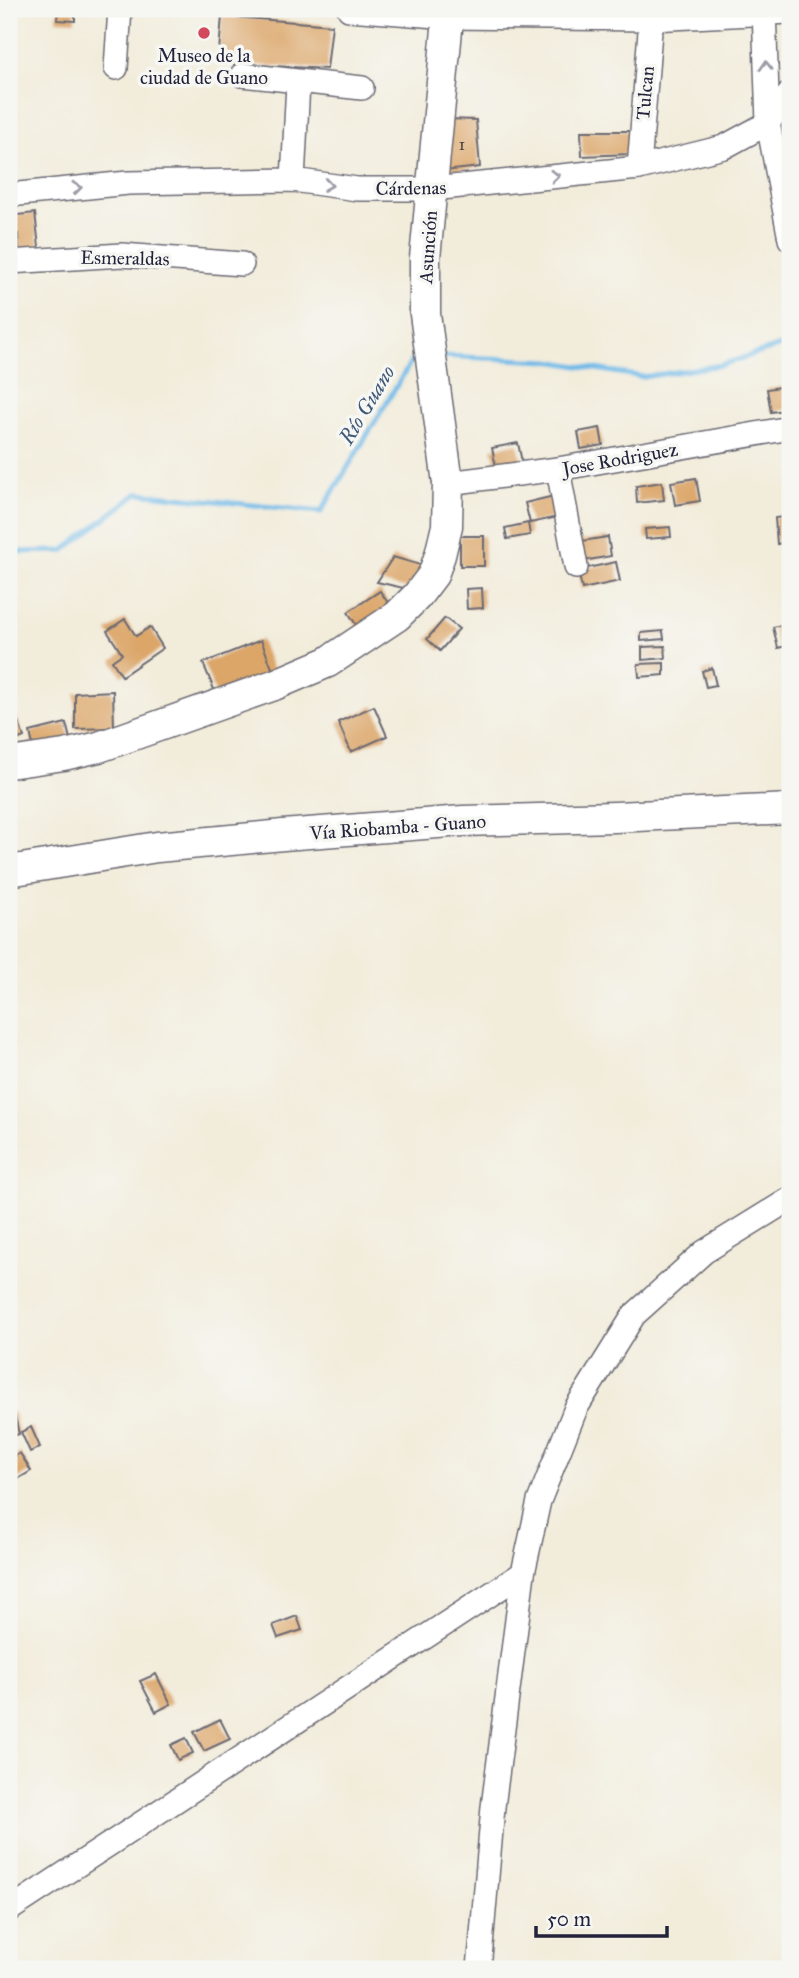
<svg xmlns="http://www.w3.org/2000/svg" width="799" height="1978" font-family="'IM FELL Great Primer',serif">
  <rect width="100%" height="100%" fill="#f6f6f2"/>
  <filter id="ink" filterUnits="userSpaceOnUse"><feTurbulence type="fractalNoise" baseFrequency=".0143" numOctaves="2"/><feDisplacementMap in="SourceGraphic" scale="14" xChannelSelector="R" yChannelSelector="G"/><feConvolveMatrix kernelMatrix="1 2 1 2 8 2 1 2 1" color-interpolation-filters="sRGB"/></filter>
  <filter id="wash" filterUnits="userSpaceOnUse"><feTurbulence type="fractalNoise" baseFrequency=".00686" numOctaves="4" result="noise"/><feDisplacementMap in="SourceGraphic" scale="28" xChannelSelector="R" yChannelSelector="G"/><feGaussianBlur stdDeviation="1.57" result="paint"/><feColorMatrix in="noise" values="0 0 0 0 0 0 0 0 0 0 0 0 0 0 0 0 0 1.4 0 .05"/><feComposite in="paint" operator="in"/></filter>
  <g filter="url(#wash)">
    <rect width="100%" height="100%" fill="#f2ecda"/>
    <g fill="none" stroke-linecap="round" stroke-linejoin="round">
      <g stroke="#70bae8" stroke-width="5">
        <path d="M 441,356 L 549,361 L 643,377 L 721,365 L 790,343"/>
        <path d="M 9,552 L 63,551 L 138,493 L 321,512 L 415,355 L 421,355"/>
      </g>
    </g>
    <g id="blocks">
      <g fill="#dca669">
        <path d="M 58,9 L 75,9 L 75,21 L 57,20 Z"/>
        <path d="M 222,16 L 332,25 L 327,69 L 218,63 Z"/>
        <path d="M 447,119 L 476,120 L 480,167 L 444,171 Z"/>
        <path d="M 581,131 L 631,131 L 631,154 L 582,156 Z"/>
        <path d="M 35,213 L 40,255 L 19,254 L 18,234 L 9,236 L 9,216 Z"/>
        <path d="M 787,386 L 790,409 L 771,412 L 767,389 Z"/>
        <path d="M 600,428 L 603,445 L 581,449 L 578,432 Z"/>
        <path d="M 518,443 L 522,462 L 496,467 L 492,448 Z"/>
        <path d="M 696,478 L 700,501 L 675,505 L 671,482 Z"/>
        <path d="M 662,482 L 664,500 L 637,503 L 636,486 Z"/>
        <path d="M 554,496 L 558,517 L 530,523 L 525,503 Z"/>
        <path d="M 790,516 L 790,542 L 777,544 L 775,518 Z"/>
        <path d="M 528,523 L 530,535 L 507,539 L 505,528 Z"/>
        <path d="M 670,527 L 671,537 L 646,539 L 645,529 Z"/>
        <rect x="460" y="536" width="24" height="30"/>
        <path d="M 608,537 L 611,556 L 578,562 L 575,542 Z"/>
        <path d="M 393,557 L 424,566 L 408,589 L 377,582 Z"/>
        <path d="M 616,562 L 620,581 L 582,589 L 578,570 Z"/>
        <path d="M 482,588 L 483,608 L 467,609 L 466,589 Z"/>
        <path d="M 380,591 L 395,613 L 362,634 L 348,612 Z"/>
        <path d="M 445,618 L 459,629 L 440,651 L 427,639 Z"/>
        <path d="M 125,619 L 136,636 L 150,627 L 163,648 L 122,676 L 112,661 L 122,654 L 107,631 Z"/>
        <path d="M 790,623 L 790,645 L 778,648 L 773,627 Z"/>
        <path d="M 663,631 L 664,639 L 641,641 L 641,633 Z"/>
        <path d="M 261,640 L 275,676 L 218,699 L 203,663 Z"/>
        <path d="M 665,646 L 666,658 L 642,660 L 642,647 Z"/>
        <path d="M 664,663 L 664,675 L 639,677 L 638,664 Z"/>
        <path d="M 712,668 L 716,685 L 706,687 L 702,671 Z"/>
        <path d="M 113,691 L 114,728 L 75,729 L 75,693 Z"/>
        <path d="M 374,706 L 387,736 L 351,752 L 338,722 Z"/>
        <path d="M 15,713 L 24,737 L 9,743 L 9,715 Z"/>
        <path d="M 66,723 L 72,747 L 35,755 L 30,732 Z"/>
        <path d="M 14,1412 L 19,1434 L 9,1437 L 9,1413 Z"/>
        <path d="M 31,1427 L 40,1447 L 30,1452 L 21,1432 Z"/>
        <path d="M 20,1453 L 31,1471 L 16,1480 L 9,1468 L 9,1460 Z"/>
        <path d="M 297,1616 L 302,1630 L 278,1638 L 273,1625 Z"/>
        <path d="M 156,1674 L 171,1704 L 156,1712 L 140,1681 Z"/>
        <path d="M 220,1719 L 230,1739 L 204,1751 L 194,1732 Z"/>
        <path d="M 186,1738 L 193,1753 L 178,1760 L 171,1745 Z"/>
      </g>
    </g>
  </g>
  <g filter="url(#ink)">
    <use href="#blocks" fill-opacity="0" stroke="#6b6973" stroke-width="2"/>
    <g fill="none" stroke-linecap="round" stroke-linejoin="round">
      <defs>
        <g id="minor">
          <path d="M 349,9 L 449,17 L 651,19 L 790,12"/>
          <path d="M 764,9 L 768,123 L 790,239"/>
          <path d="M 116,68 L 120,9"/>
          <path d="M 242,75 L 362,88"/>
          <path d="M 639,168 L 651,19"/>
          <path d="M 293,180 L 298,83"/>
          <path d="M 9,195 L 128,183 L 293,180 L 357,189 L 432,189 L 639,168 L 724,147 L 768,123 L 790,93"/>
          <path d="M 9,262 L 122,255 L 242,264"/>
          <path d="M 558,469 L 576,567"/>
          <path d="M 448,483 L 558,469 L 790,428"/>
          <path d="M 9,1910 L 523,1573"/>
          <path d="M 479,1969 L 493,1807 L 523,1573 L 539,1501 L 576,1408 L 634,1315 L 704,1252 L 790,1199"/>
        </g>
        <g id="major">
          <path d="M 9,763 L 64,755 L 99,747 L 274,685 L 328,662 L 397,616 L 417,596 L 433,575 L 440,555 L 447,526 L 448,483 L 425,314 L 425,258 L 449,9"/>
          <path d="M 9,871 L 157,847 L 283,835 L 463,821 L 615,817 L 790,809"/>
        </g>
      </defs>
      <use href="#minor" stroke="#6b6973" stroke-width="26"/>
      <use href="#major" stroke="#6b6973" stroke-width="33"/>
      <use href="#minor" stroke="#fff" stroke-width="23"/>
      <use href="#major" stroke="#fff" stroke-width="30"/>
    </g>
    <defs><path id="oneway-chevron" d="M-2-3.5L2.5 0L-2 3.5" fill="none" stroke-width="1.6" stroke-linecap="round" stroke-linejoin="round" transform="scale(1.75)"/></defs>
    <g stroke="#9c9ca7">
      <use href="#oneway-chevron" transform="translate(766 66) rotate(-92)"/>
      <use href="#oneway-chevron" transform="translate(555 176) rotate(-6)"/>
      <use href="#oneway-chevron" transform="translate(328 185) rotate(8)"/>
      <use href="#oneway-chevron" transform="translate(77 188) rotate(-6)"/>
    </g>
  </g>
  <circle fill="#d1495b" stroke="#f6f6f2" stroke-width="2.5" cx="204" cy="33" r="7"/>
  <g text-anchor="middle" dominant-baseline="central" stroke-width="7" stroke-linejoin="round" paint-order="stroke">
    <g font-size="16" fill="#504346">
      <text x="462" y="144">1</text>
    </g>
    <g font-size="19" fill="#22223b" stroke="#f6f6f2">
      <text x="204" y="55">Museo de la<tspan x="204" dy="22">ciudad de Guano</tspan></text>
    </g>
    <g font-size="19" fill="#22223b" stroke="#f6f6f2">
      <text transform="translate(645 93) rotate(-85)">Tulcan</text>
      <text transform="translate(411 188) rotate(-1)">Cárdenas</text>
      <text transform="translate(428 247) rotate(-86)">Asunción</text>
      <text transform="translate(125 258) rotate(1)">Esmeraldas</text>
      <text transform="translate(620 459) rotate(-10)">Jose Rodriguez</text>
      <text transform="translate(398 827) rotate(-4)">Vía Riobamba - Guano</text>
    </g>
    <g font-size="21" font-style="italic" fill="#3d5778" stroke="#f6f6f2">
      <text transform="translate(367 405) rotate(-59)">Río Guano</text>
    </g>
  </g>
  <rect width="799" height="1978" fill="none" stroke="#f6f6f2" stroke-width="35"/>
  <path d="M536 1926v10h131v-10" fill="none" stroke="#22223b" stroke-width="3.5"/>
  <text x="547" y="1926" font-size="21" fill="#22223b" stroke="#f6f6f2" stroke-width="5" paint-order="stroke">50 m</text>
</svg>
